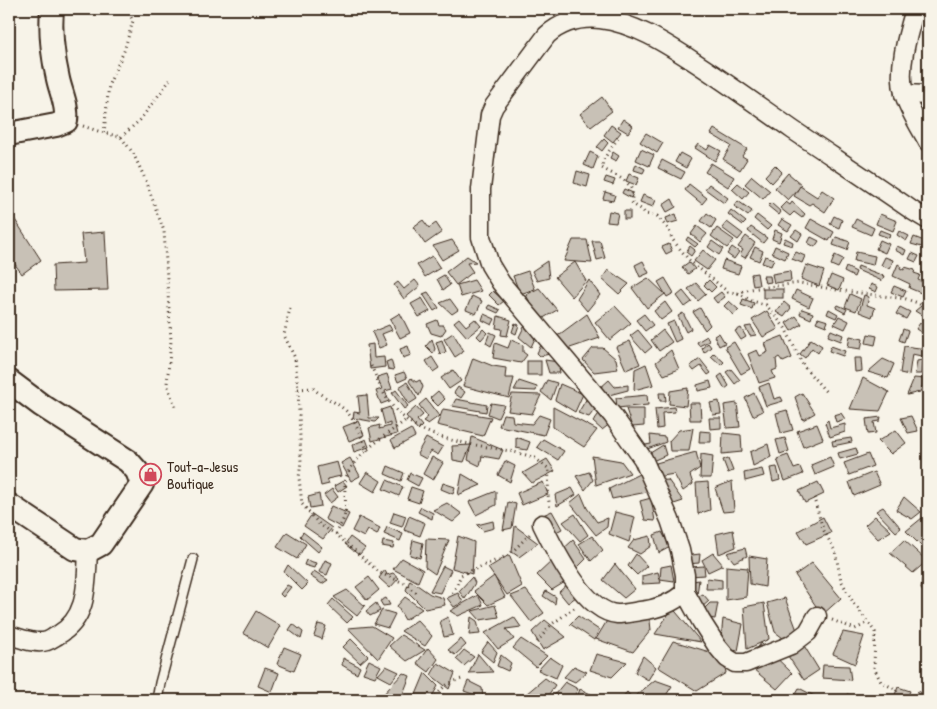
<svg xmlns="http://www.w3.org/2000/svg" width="937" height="709" font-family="'Patrick Hand',sans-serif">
  <rect width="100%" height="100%" fill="#f7f3e8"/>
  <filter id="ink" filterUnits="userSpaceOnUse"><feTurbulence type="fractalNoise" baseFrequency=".02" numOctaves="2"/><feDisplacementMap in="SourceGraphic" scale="10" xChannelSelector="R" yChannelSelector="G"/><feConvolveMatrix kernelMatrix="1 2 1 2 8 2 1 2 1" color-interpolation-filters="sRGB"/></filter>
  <g filter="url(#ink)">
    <g fill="#c8c1b6" stroke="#3b2a1e">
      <path d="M 602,97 L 612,111 L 591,127 L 580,114 Z"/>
      <path d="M 623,119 L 633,126 L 628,133 L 618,127 Z"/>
      <path d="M 611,125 L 621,132 L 613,142 L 604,135 Z"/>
      <path d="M 714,129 L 747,149 L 742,156 L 747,159 L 740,170 L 723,159 L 731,146 L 711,134 Z"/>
      <path d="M 646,133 L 663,143 L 657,153 L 640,142 Z"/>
      <path d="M 604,139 L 608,143 L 602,151 L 597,147 Z"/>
      <path d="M 698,144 L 707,150 L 710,145 L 721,151 L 715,161 L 695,148 Z"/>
      <path d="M 641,149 L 654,155 L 649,166 L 636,160 Z"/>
      <path d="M 590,152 L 598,156 L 593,169 L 584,165 Z"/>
      <path d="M 613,152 L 619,156 L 616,161 L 610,158 Z"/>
      <path d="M 680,153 L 691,159 L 686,168 L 675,162 Z"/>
      <path d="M 662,160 L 685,172 L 681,179 L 658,168 Z"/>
      <path d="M 711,163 L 734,177 L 728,187 L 705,172 Z"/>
      <path d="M 636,164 L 645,169 L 643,173 L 634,170 Z"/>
      <path d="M 775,165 L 782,172 L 772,183 L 765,176 Z"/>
      <path d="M 577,171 L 590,175 L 587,187 L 574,183 Z"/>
      <path d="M 788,173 L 802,185 L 788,200 L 775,188 Z"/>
      <path d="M 629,174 L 639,178 L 636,185 L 626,181 Z"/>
      <path d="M 752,176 L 770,191 L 763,199 L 745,184 Z"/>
      <path d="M 606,177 L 615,180 L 613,185 L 604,182 Z"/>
      <path d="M 738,183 L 749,192 L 743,199 L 732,189 Z"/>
      <path d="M 689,184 L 707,198 L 702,204 L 685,190 Z"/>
      <path d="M 709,184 L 728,198 L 724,203 L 705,189 Z"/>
      <path d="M 800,186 L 817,197 L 822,190 L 834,198 L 825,212 L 812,203 L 809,205 L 794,196 Z"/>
      <path d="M 624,189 L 633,193 L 631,198 L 622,193 Z"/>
      <path d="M 605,192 L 615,195 L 613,201 L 603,199 Z"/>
      <path d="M 643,195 L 656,200 L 653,207 L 640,202 Z"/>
      <path d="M 672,199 L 676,207 L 667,212 L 663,205 Z"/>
      <path d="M 738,201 L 752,211 L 748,216 L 734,206 Z"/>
      <path d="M 786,202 L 790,205 L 792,202 L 805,214 L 802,218 L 794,212 L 790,216 L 780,208 Z"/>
      <path d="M 771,203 L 781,212 L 779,215 L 768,206 Z"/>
      <path d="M 731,210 L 746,222 L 743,225 L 728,214 Z"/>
      <path d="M 609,211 L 618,213 L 616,223 L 607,222 Z"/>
      <rect x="624" y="211" width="6" height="8"/>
      <path d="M 10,212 L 41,260 L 22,274 L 14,263 L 9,267 Z"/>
      <path d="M 707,213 L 716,220 L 711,228 L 701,221 Z"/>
      <path d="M 676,214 L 678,221 L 668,224 L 666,218 Z"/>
      <path d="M 880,214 L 897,221 L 893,231 L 876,224 Z"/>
      <path d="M 757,215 L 771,226 L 767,230 L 754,219 Z"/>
      <path d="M 834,216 L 842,220 L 839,228 L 830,224 Z"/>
      <path d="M 782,219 L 792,225 L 788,231 L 778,225 Z"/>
      <path d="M 811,219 L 834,232 L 829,241 L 806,228 Z"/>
      <path d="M 856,219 L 874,228 L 871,235 L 852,227 Z"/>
      <path d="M 423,220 L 429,228 L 436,223 L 442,232 L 425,244 L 413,227 Z"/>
      <path d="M 727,222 L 743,234 L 738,240 L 722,228 Z"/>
      <path d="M 697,226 L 707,234 L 700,242 L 691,234 Z"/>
      <path d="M 751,227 L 767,238 L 763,243 L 748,231 Z"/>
      <path d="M 717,228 L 734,240 L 727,248 L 711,236 Z"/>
      <path d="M 775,230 L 782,233 L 779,242 L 772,239 Z"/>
      <path d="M 796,230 L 802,234 L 798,241 L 791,236 Z"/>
      <path d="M 880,230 L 890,234 L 889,238 L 878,234 Z"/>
      <path d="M 899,231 L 909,236 L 906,241 L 897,235 Z"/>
      <path d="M 105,232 L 108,290 L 54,291 L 53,265 L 84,263 L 81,234 Z"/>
      <path d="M 746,236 L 755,243 L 745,258 L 740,255 L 743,250 L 738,247 Z"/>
      <path d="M 688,237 L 698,244 L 695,247 L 686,240 Z"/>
      <path d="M 811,237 L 819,241 L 815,247 L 808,243 Z"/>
      <path d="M 836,237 L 850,242 L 847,250 L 833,245 Z"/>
      <path d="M 914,237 L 924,241 L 922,247 L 911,244 Z"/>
      <path d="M 785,238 L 793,242 L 792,246 L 783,243 Z"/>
      <path d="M 452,240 L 459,250 L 442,260 L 433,246 Z"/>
      <path d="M 573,240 L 587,240 L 592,263 L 564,261 Z"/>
      <path d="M 880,240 L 889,244 L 885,253 L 876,249 Z"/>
      <path d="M 592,241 L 600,241 L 605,258 L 597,260 Z"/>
      <path d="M 712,241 L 723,249 L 719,255 L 708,247 Z"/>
      <path d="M 669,244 L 672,251 L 666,254 L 662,247 Z"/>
      <path d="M 690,246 L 695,250 L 691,256 L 686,252 Z"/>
      <path d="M 775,246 L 788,252 L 785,259 L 772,253 Z"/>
      <path d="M 897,246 L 906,250 L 904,255 L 895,250 Z"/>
      <path d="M 732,247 L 739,252 L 734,259 L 727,254 Z"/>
      <path d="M 755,247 L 763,251 L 759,261 L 750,257 Z"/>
      <path d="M 703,250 L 715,260 L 707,270 L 694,261 Z"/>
      <path d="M 796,252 L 805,256 L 802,263 L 792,259 Z"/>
      <path d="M 856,252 L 875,256 L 873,265 L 854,261 Z"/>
      <path d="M 912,253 L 919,256 L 916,262 L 909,259 Z"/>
      <path d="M 835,255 L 843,259 L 838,268 L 831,265 Z"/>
      <path d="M 432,256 L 440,268 L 425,277 L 417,265 Z"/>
      <path d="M 467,256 L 476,262 L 467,263 L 473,272 L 456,285 L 446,272 Z"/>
      <path d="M 765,256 L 774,259 L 771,266 L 762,263 Z"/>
      <path d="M 885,257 L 893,260 L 890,269 L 881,265 Z"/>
      <path d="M 724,260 L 741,266 L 738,274 L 721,269 Z"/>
      <path d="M 547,261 L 549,278 L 537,281 L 532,271 Z"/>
      <path d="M 643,261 L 649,273 L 640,277 L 635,265 Z"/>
      <path d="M 575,262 L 586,281 L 572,297 L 555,277 Z"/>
      <path d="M 689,262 L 695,269 L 688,274 L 682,267 Z"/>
      <path d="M 898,264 L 901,266 L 900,268 L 904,270 L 905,267 L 915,270 L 914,273 L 920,275 L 918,280 L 925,283 L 921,293 L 909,288 L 910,284 L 893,276 Z"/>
      <path d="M 806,265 L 824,271 L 819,286 L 801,279 Z"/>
      <path d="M 858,266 L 884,276 L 882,281 L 857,270 Z"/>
      <path d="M 846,267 L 856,272 L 854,277 L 844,272 Z"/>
      <path d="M 924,269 L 928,270 L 928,278 L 922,275 Z"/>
      <path d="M 608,270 L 629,284 L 619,294 L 602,279 Z"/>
      <path d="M 528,271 L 535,289 L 520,294 L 513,276 Z"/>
      <path d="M 790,271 L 791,281 L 774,283 L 772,274 Z"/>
      <path d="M 757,273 L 759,285 L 753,286 L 751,274 Z"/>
      <path d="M 444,275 L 450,285 L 443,290 L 437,279 Z"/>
      <path d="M 831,275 L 843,280 L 839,290 L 827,285 Z"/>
      <path d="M 763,276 L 770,276 L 771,282 L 765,283 Z"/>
      <path d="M 648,278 L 665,294 L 647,308 L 632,288 Z"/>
      <path d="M 665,278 L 674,293 L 667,297 L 658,282 Z"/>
      <path d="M 415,280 L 420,286 L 404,299 L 394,285 L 398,282 L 404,289 Z"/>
      <path d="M 474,280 L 481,291 L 461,297 L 457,285 Z"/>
      <path d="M 589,280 L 600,295 L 587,311 L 577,299 Z"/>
      <path d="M 709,280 L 716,287 L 711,292 L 704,285 Z"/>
      <path d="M 696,283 L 706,294 L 698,301 L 688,289 Z"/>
      <path d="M 871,284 L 878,287 L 876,292 L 869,289 Z"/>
      <path d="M 894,286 L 906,291 L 903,297 L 891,292 Z"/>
      <path d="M 539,288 L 557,310 L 540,320 L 526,295 Z"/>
      <rect x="763" y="289" width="20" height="9"/>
      <path d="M 796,290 L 813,298 L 809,307 L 792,299 Z"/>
      <path d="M 493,291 L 504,301 L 499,305 L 489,295 Z"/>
      <path d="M 683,291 L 692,302 L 685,307 L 677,296 Z"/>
      <path d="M 428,292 L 439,308 L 434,311 L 423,294 Z"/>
      <path d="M 721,292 L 725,297 L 717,303 L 713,298 Z"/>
      <path d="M 850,294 L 861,299 L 856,311 L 845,307 Z"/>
      <path d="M 864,295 L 869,297 L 867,305 L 875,308 L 872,317 L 859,312 Z"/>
      <path d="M 472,296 L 482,301 L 476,314 L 466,310 Z"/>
      <path d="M 422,298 L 430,311 L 419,317 L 411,304 Z"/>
      <path d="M 450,299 L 458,310 L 452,314 L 440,303 Z"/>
      <path d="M 743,299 L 754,303 L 752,309 L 741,305 Z"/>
      <path d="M 729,301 L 739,310 L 734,315 L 724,306 Z"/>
      <path d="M 665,302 L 672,312 L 661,320 L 654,311 Z"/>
      <path d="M 784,302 L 791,308 L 784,317 L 776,312 Z"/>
      <path d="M 489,305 L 500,310 L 498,313 L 487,308 Z"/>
      <path d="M 838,305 L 847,309 L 845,313 L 836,308 Z"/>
      <path d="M 615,306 L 631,323 L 610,340 L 595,322 Z"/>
      <path d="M 921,306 L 928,310 L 928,319 L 915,311 Z"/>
      <path d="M 900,307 L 910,312 L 906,319 L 896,314 Z"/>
      <path d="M 700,308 L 710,325 L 705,330 L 693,312 Z"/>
      <path d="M 802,309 L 813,313 L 811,319 L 800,314 Z"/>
      <path d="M 829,309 L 838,314 L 836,318 L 827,314 Z"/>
      <path d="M 767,311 L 778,329 L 763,337 L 752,320 Z"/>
      <path d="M 400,313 L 410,333 L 400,338 L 390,319 Z"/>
      <path d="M 683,313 L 691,329 L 686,332 L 678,316 Z"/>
      <path d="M 484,314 L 495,319 L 492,325 L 482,320 Z"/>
      <path d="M 587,314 L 600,338 L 567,349 L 556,337 Z"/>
      <path d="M 644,314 L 653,325 L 645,331 L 636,320 Z"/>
      <path d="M 498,316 L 511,320 L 507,336 L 501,335 L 502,329 L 496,328 Z"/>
      <path d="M 796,316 L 802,324 L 791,331 L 786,323 Z"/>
      <path d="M 839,316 L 849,321 L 845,329 L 834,324 Z"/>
      <path d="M 459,318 L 466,326 L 475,319 L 481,326 L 467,337 L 454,322 Z"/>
      <path d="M 818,318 L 828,321 L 826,326 L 816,322 Z"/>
      <path d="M 437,320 L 439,325 L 443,325 L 446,329 L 441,336 L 431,333 L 427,324 Z"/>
      <path d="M 674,321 L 681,339 L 675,342 L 667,324 Z"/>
      <path d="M 515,323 L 519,325 L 516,334 L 512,332 Z"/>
      <path d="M 920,323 L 926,327 L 922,333 L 916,329 Z"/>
      <path d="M 389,325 L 392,330 L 382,334 L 387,345 L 379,348 L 372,332 Z"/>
      <path d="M 751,326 L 756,335 L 750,336 L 745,327 Z"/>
      <path d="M 524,327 L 537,334 L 531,347 L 519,337 Z"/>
      <path d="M 741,328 L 746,337 L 741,340 L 735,331 Z"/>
      <path d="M 483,329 L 487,333 L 481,340 L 477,336 Z"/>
      <path d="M 903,329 L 908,331 L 904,342 L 899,340 Z"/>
      <path d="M 638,330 L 652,347 L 645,353 L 630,336 Z"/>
      <path d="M 663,330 L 672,342 L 659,351 L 651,340 Z"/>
      <path d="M 831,330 L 843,335 L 841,341 L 828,336 Z"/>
      <path d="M 490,332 L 496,335 L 491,346 L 486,343 Z"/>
      <path d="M 453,333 L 464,351 L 455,357 L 444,339 Z"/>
      <path d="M 719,333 L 725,343 L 719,346 L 714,336 Z"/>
      <path d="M 868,334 L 877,336 L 875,345 L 866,343 Z"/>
      <path d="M 707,336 L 709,341 L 699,346 L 697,342 Z"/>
      <path d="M 783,336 L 792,358 L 783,362 L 779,357 L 776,359 L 777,369 L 772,371 L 775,378 L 759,383 L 748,354 L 757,350 L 760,356 L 768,352 L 765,343 Z"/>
      <path d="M 850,336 L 863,339 L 861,349 L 848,347 Z"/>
      <path d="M 432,339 L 435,349 L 433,353 L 426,346 Z"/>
      <path d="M 544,339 L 560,352 L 540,356 L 537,353 Z"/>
      <path d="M 811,339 L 822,346 L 818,353 L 812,348 L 805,358 L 800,354 Z"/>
      <path d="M 442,340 L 446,352 L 440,354 L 436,342 Z"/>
      <path d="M 511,340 L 523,345 L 523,352 L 527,355 L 521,363 L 493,358 L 495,343 L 508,348 Z"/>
      <path d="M 630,341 L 640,364 L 626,370 L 616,347 Z"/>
      <path d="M 734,342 L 750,369 L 741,374 L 725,347 Z"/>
      <path d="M 708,343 L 711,347 L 704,353 L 702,348 Z"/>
      <path d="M 373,344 L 374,358 L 384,357 L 385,367 L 370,369 L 367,345 Z"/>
      <path d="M 408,346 L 411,355 L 403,358 L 400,349 Z"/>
      <path d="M 831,346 L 845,351 L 843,356 L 829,351 Z"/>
      <path d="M 904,346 L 927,349 L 926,357 L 912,354 L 909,375 L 900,373 Z"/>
      <path d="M 593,348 L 603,348 L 616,359 L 618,369 L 594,372 L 583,360 Z"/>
      <path d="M 671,350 L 679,369 L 664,375 L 656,362 Z"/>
      <path d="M 714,353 L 724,362 L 721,365 L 711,356 Z"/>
      <path d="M 432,357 L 439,368 L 433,372 L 426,361 Z"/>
      <path d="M 473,358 L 493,366 L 506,368 L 505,378 L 514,378 L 509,398 L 463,386 Z"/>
      <path d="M 854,358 L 861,358 L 862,371 L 855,372 Z"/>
      <path d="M 700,359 L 711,373 L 708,375 L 701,366 L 694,371 L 690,366 Z"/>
      <path d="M 883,359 L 894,364 L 888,378 L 868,372 Z"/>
      <path d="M 391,360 L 394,370 L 388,369 L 386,362 Z"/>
      <path d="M 545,360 L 558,362 L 560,373 L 549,373 Z"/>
      <path d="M 922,360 L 921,374 L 915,374 L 917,361 Z"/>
      <rect x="527" y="361" width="14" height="14"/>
      <path d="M 646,364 L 653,385 L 634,390 L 635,369 Z"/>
      <path d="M 731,369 L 740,380 L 735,384 L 726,372 Z"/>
      <path d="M 453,370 L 461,381 L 449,389 L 441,378 Z"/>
      <path d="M 404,372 L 407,378 L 398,382 L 395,375 Z"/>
      <path d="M 387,374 L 392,389 L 385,391 L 389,401 L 381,404 L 376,391 L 382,389 L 377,377 Z"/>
      <path d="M 722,374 L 729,386 L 725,389 L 718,377 Z"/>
      <path d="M 411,378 L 416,382 L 420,380 L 423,387 L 419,396 L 409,381 Z"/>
      <path d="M 863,378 L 889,392 L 880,411 L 850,409 Z"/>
      <path d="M 914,378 L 925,379 L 920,392 L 907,395 Z"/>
      <path d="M 547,380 L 557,383 L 551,400 L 541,392 Z"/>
      <path d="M 609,380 L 615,387 L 628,385 L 628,390 L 609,395 L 600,388 Z"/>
      <path d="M 519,381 L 537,387 L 536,391 L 514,390 Z"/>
      <path d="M 710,381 L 712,388 L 698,391 L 697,385 Z"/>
      <path d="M 407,382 L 417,399 L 409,404 L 399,387 Z"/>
      <path d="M 769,383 L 774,399 L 781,397 L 783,401 L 766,406 L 759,387 Z"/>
      <path d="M 560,384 L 583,394 L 575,412 L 555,400 Z"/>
      <path d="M 458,387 L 465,392 L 461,398 L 454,393 Z"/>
      <path d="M 688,388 L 686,406 L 669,404 L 670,391 Z"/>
      <path d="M 396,390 L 408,406 L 404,409 L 392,393 Z"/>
      <path d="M 438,391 L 445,399 L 438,406 L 430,398 Z"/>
      <path d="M 659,393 L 665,393 L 666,401 L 660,401 Z"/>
      <path d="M 754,393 L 763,411 L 753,416 L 745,398 Z"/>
      <path d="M 802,393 L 815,413 L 803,420 L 795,397 Z"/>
      <path d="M 512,394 L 541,395 L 532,414 L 508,411 Z"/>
      <path d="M 367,395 L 369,418 L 379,418 L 375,422 L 353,418 L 354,412 L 360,413 L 358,396 Z"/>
      <path d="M 647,395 L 648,405 L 617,408 L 616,398 Z"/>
      <path d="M 587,398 L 599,404 L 589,417 L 578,413 Z"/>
      <path d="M 426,399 L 439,416 L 428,424 L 423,421 L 428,417 L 419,405 Z"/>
      <path d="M 456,399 L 487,405 L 486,412 L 452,406 Z"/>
      <path d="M 719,401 L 721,414 L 713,415 L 710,403 Z"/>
      <path d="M 491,403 L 504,405 L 498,418 L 488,414 Z"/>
      <path d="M 689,403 L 700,403 L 701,420 L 690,420 Z"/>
      <path d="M 737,403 L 740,427 L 727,428 L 724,405 Z"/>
      <path d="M 390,407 L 397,434 L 372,441 L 369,428 L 380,425 L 379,429 L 390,426 L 390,423 L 385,425 L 381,410 Z"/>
      <path d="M 416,407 L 423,415 L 417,420 L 422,426 L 418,430 L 406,416 Z"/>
      <path d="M 553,407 L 597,430 L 584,447 L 553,427 Z"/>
      <path d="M 674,407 L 675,412 L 662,413 L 663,428 L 657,429 L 655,409 Z"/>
      <path d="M 603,408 L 615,420 L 602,430 L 593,422 Z"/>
      <path d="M 443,409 L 491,417 L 483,436 L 437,425 Z"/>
      <path d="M 626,409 L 644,409 L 644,426 L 632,427 Z"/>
      <path d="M 787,410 L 793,430 L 781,433 L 776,413 Z"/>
      <path d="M 841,413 L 845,419 L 836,422 L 834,415 Z"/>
      <path d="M 503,414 L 512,415 L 513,422 L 532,424 L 539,415 L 550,419 L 544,435 L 499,426 Z"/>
      <path d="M 928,414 L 928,430 L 923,424 L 926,415 Z"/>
      <path d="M 911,416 L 918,431 L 908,433 L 901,418 Z"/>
      <path d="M 881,417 L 880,421 L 874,422 L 876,433 L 868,434 L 866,419 Z"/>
      <path d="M 709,418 L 721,418 L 721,428 L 710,429 Z"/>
      <path d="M 828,420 L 830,428 L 845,424 L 845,432 L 830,437 L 825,423 Z"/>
      <path d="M 358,421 L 364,435 L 349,441 L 343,427 Z"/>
      <path d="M 817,424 L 823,439 L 803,447 L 797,431 Z"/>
      <path d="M 693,428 L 689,451 L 670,451 L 669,441 L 679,430 Z"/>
      <path d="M 411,429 L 415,437 L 395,448 L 391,440 Z"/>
      <path d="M 896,430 L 906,443 L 891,454 L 878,441 Z"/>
      <path d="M 700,431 L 711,432 L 711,442 L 699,442 Z"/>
      <path d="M 723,433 L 741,435 L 742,452 L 722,454 Z"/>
      <path d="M 650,435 L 665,437 L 666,442 L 642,451 L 640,446 L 651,444 Z"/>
      <path d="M 472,437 L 503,450 L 499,459 L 482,456 L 480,466 L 468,460 Z"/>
      <path d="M 516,437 L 530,442 L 527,450 L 516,448 Z"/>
      <path d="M 426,438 L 443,447 L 438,455 L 431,451 L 426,459 L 417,454 Z"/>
      <path d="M 785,438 L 789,451 L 780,454 L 776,440 Z"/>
      <path d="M 851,438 L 852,442 L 833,446 L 832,441 Z"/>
      <path d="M 366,439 L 369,447 L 354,452 L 352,445 Z"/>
      <path d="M 543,439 L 564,451 L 558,460 L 537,447 Z"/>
      <path d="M 768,444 L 771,457 L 753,466 L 750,452 Z"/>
      <path d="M 471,445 L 464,462 L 453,460 L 452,446 Z"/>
      <path d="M 663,445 L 666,455 L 648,463 L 647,455 Z"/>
      <path d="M 856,448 L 858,454 L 840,459 L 838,453 Z"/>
      <path d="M 696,452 L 700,468 L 690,475 L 693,484 L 683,491 L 674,474 L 657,477 L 656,463 Z"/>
      <path d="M 701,454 L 713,456 L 711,478 L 700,478 Z"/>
      <path d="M 868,454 L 873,466 L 849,475 L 844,463 Z"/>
      <path d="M 788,455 L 794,469 L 800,467 L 803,474 L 785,481 L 777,459 Z"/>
      <path d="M 592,456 L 621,461 L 630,473 L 596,485 Z"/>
      <path d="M 432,457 L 443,463 L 433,480 L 423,474 Z"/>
      <path d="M 830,457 L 834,467 L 815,475 L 811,465 Z"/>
      <path d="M 350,458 L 360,476 L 351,481 L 341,463 Z"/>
      <path d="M 728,458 L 733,471 L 728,473 L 723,460 Z"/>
      <path d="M 547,459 L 555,471 L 532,483 L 523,473 Z"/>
      <path d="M 505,461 L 515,466 L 510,482 L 498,475 Z"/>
      <path d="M 337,462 L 341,476 L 327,479 L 329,484 L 321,486 L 317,467 Z"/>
      <path d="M 388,466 L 404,473 L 401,481 L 385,474 Z"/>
      <path d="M 777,467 L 780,480 L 773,482 L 770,468 Z"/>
      <path d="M 762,469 L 764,476 L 745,481 L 744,473 Z"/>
      <path d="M 645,471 L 652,491 L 612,499 L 609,489 Z"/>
      <path d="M 367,472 L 381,481 L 375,492 L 360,483 Z"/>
      <path d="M 589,472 L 593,480 L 585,490 L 576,476 Z"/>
      <path d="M 874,472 L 880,485 L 854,496 L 849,482 Z"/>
      <path d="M 410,473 L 422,478 L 418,486 L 407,480 Z"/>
      <path d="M 462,474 L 481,485 L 458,495 Z"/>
      <path d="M 387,480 L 403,487 L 399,496 L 383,489 Z"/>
      <path d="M 668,480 L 683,501 L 668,506 L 657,481 Z"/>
      <path d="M 343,481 L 347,486 L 338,492 L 334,486 Z"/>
      <path d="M 732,481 L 734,511 L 723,512 L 715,488 Z"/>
      <path d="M 543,482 L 548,494 L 522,505 L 517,493 Z"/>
      <path d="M 708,482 L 710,510 L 698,514 L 696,483 Z"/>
      <path d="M 818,482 L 824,494 L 805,503 L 799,491 Z"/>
      <path d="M 443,483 L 455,487 L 453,494 L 441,489 Z"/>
      <path d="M 411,487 L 423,491 L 419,503 L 407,499 Z"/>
      <path d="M 572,488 L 576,495 L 557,506 L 555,495 Z"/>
      <path d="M 332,489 L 338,497 L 330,503 L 324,495 Z"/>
      <path d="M 496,491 L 496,505 L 476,515 L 469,502 Z"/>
      <path d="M 319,494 L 321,506 L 310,508 L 308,497 Z"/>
      <path d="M 581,494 L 587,508 L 597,522 L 608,518 L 607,527 L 596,535 L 570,503 Z"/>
      <path d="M 904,497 L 921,512 L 912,519 L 896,510 Z"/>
      <path d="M 651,498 L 655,521 L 645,520 L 640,501 Z"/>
      <path d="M 508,502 L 516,504 L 512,528 L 503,530 Z"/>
      <path d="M 447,503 L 462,514 L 453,522 L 433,510 Z"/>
      <path d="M 331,506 L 349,514 L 342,528 L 325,519 Z"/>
      <path d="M 421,507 L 433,513 L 432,519 L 418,512 Z"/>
      <path d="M 883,507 L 901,528 L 896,532 L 876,511 Z"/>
      <path d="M 552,511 L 562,529 L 552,534 L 543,515 Z"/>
      <path d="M 394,512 L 406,516 L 402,527 L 390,523 Z"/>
      <path d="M 615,512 L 635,517 L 629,542 L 609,534 Z"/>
      <path d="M 312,514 L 332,528 L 323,539 L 304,526 Z"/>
      <path d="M 575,514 L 588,535 L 580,541 L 563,522 Z"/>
      <path d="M 409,516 L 425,523 L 420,536 L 404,530 Z"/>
      <path d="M 875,516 L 891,531 L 878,539 L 865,525 Z"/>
      <path d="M 359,517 L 380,528 L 377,535 L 368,530 L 364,537 L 352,531 Z"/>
      <path d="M 823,517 L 831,533 L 806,544 L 798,531 Z"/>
      <path d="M 922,518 L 928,526 L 928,553 L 906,531 Z"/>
      <path d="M 493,521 L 494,528 L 483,531 L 477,525 Z"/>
      <path d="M 515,526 L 538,543 L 519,557 L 512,552 Z"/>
      <path d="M 387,527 L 403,534 L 400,541 L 384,534 Z"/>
      <path d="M 733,530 L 736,547 L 719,554 L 716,534 Z"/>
      <path d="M 287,532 L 306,544 L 297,559 L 277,547 Z"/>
      <path d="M 303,532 L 322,547 L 318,552 L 300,536 Z"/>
      <path d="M 662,532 L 670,547 L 659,553 L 654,535 Z"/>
      <path d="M 458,536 L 474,542 L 472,574 L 452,568 Z"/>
      <path d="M 592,536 L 603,550 L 591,561 L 579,544 Z"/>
      <path d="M 650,536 L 651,546 L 640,554 L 628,548 L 634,540 Z"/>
      <path d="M 350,537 L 365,548 L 359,555 L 345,544 Z"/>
      <path d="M 426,539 L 449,540 L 435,574 L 425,567 Z"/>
      <path d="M 413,540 L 423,543 L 420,558 L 410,555 Z"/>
      <path d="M 573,540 L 586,559 L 576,569 L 559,553 Z"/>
      <path d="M 904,540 L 927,561 L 913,573 L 890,553 Z"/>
      <path d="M 383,541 L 394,543 L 393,548 L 382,546 Z"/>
      <path d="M 745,548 L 747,556 L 734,562 L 727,553 Z"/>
      <path d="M 713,553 L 723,565 L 708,572 L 702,560 Z"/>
      <path d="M 636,554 L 647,566 L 637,575 L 628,566 Z"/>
      <path d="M 700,554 L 699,563 L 687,564 L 684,556 Z"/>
      <path d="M 509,555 L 522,586 L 507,595 L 488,568 Z"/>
      <path d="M 749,556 L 767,559 L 765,587 L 750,584 Z"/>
      <path d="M 402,558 L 423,570 L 418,582 L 393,569 Z"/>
      <path d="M 306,560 L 316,563 L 314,568 L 304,565 Z"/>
      <path d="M 325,560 L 332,563 L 327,575 L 319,572 Z"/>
      <path d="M 553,560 L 570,579 L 552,590 L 537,575 Z"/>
      <path d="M 812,563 L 841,598 L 822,615 L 795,575 Z"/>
      <path d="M 615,564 L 635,589 L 624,598 L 603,580 Z"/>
      <path d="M 288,565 L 308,584 L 302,590 L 284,572 Z"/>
      <path d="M 671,565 L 674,581 L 660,579 L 661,567 Z"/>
      <path d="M 443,566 L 451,570 L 440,593 L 430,591 Z"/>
      <path d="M 704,566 L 705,575 L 690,576 L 691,567 Z"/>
      <path d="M 726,566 L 748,568 L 746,597 L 726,600 Z"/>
      <path d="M 385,570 L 387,575 L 393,573 L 399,578 L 390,588 L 379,578 Z"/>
      <path d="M 314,571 L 328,580 L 322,584 L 310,576 Z"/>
      <path d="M 658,572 L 661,583 L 642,584 L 642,576 Z"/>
      <path d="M 494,576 L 505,597 L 488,605 L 474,591 Z"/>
      <path d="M 928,576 L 928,598 L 921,589 L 922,579 Z"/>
      <path d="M 369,577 L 379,590 L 367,600 L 356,587 Z"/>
      <path d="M 472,577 L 475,583 L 465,599 L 459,591 Z"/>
      <path d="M 707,578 L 722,580 L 722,589 L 706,589 Z"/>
      <path d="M 573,579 L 581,593 L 568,603 L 559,592 Z"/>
      <path d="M 410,580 L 430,594 L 443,598 L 445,605 L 425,609 L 406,590 Z"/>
      <path d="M 699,580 L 697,595 L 687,595 L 687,582 Z"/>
      <path d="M 287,585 L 291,587 L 283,597 L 280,594 Z"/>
      <path d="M 347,590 L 365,606 L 357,616 L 334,597 Z"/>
      <path d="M 526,590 L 544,613 L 531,622 L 511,596 Z"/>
      <path d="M 546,591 L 556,597 L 555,604 L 543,596 Z"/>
      <path d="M 458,593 L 463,602 L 454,607 L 447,598 Z"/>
      <path d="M 703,594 L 709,601 L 693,615 L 684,604 Z"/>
      <path d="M 478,595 L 483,605 L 458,616 L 450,611 Z"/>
      <path d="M 405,597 L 422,609 L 405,620 L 397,606 Z"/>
      <path d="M 386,598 L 390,605 L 383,606 L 380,601 Z"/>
      <path d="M 785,598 L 798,633 L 783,638 L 775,632 L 767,603 Z"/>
      <path d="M 333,599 L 353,617 L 347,623 L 328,605 Z"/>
      <path d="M 666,600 L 701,642 L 655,634 L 670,612 Z"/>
      <path d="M 376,603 L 380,611 L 370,616 L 366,611 Z"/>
      <path d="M 648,603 L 651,630 L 633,652 L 596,639 L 608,619 Z"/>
      <path d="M 710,603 L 718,603 L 715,619 L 697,616 Z"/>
      <path d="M 764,603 L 769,639 L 747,649 L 744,607 Z"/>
      <path d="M 495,605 L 499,617 L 480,620 L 472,611 Z"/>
      <path d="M 382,610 L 395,614 L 388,628 L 374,624 Z"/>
      <path d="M 256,611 L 281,626 L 268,648 L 243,633 Z"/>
      <path d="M 578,616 L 599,630 L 594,640 L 570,624 Z"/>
      <path d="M 448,617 L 453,635 L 444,637 L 440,621 Z"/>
      <path d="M 471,617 L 477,621 L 480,634 L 469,635 Z"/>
      <path d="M 514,617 L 521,627 L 506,629 L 514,639 L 498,649 L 485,633 Z"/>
      <path d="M 723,619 L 743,624 L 738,651 L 720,648 Z"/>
      <path d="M 417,620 L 432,636 L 425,646 L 401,631 Z"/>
      <path d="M 545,620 L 566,637 L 543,650 L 532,632 Z"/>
      <path d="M 293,624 L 303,632 L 301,639 L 289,630 Z"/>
      <path d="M 318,624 L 326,626 L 322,639 L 314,636 Z"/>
      <path d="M 372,626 L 392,638 L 378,659 L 348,628 Z"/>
      <path d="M 843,632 L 864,636 L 855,664 L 833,654 Z"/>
      <path d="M 401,635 L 425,650 L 407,661 L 389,646 Z"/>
      <path d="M 351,639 L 368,656 L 360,663 L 343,647 Z"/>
      <path d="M 461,639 L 466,645 L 455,655 L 448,650 Z"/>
      <path d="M 521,639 L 547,656 L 536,667 L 513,648 Z"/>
      <path d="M 673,641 L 723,656 L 726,673 L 697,691 L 658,667 Z"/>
      <path d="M 488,642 L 497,652 L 493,662 L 481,652 Z"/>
      <path d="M 761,643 L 792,673 L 777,689 L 747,664 Z"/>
      <path d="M 803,644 L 819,670 L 804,680 L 786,653 Z"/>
      <path d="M 284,647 L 301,654 L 294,671 L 277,664 Z"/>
      <path d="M 428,648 L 438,659 L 429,672 L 417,663 Z"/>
      <path d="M 464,650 L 474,657 L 464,666 L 456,659 Z"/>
      <path d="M 478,654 L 493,672 L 469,673 Z"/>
      <path d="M 596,654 L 627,662 L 612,677 L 590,670 Z"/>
      <path d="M 501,655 L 511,663 L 508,671 L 497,666 Z"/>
      <path d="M 643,656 L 656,667 L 648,680 L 635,672 Z"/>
      <path d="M 550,657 L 562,665 L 556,678 L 538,670 Z"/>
      <path d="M 343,658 L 360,667 L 357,674 L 342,665 Z"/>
      <path d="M 369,660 L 381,666 L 375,677 L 363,673 Z"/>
      <path d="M 438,663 L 455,673 L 449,689 L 431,675 Z"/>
      <path d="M 823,665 L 849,666 L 851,680 L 822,678 Z"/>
      <path d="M 386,666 L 399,672 L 391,682 L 378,675 Z"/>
      <path d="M 574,666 L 587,672 L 575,682 L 564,677 Z"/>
      <path d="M 265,668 L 279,673 L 272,692 L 258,686 Z"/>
      <path d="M 403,673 L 410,676 L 401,699 L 380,698 Z"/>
      <path d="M 425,673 L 438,686 L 430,700 L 415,697 Z"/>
      <path d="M 545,678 L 555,685 L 545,700 L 520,699 Z"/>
      <path d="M 655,680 L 672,686 L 663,700 L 641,700 L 634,697 Z"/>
      <path d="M 468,681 L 482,688 L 483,698 L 464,691 Z"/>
      <path d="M 565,682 L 578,689 L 572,700 L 550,700 Z"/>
      <path d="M 898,687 L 910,691 L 906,700 L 893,700 Z"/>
      <path d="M 799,688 L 822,700 L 792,700 Z"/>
      <path d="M 580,689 L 599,698 L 599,700 L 588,700 L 578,695 Z"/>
      <path d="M 918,691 L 928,696 L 928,700 L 912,700 Z"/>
      <path d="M 627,692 L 634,700 L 620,700 Z"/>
      <path d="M 443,694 L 452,700 L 439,700 Z"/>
      <path d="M 847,694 L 866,700 L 846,700 Z"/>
      <path d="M 236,696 L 251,697 L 251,700 L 236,700 Z"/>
    </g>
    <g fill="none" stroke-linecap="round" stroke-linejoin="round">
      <defs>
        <path id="service" d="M 157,700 L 160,683 L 193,559"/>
        <g id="minor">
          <path d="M 915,9 C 908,33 897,69 904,93 C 907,107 921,129 928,142"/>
          <path d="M 904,94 L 928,95"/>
          <path d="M 542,524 C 554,549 585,612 617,614 C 624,614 633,612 640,611 C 658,609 672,604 685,592 L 685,575 L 680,550 L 670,520 L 643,459 L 613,416 L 501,283 L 490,265 L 481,237 L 481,189 L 490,115 L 494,106 L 547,35 C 562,22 580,17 600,19 C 634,23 665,43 693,61 C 727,83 760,107 793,130 C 833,157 873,183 913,211 L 928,220"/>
          <path d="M 685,592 L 701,621 L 717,646 L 727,658 L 735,663 L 746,663 L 791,645 L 808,632 L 817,616"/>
          <path d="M 9,635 C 20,638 36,645 47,641 C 51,640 54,637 58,635 C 89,617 86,583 88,551"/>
        </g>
        <g id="tertiary">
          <path d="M 9,134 L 56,125 L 66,121 C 68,106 61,93 58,79 C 53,57 50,31 52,9"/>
          <path d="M 9,381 L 41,405 L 128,461 L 137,471 L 142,484 L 101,544 L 88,551 L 75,549 L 9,505"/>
        </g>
      </defs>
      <use href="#service" stroke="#3b2a1e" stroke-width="12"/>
      <use href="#minor" stroke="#3b2a1e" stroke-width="21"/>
      <use href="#tertiary" stroke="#3b2a1e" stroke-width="26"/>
      <g stroke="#3b2a1e" stroke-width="3" stroke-dasharray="1 4" stroke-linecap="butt">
        <path d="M 83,126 L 104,133 L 121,137 L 133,153 L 147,183 L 154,204 L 164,231 L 171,341 L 167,384 L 176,409"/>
        <path d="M 104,133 L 109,84 L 124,51 L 133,21 L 127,9"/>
        <path d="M 121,137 L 140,120 L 170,80"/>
        <path d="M 618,138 L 603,160 L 602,168 C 615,176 638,182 631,201 C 635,208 642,207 645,214 L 657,216 L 669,230 L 672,239 L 689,260 L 728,292 L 738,293 L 750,289 L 800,283 L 837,290 L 906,299 L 918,303 L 928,310"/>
        <path d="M 738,293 L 752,301 L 766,305 L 785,328 L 804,367 L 826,392"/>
        <path d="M 290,308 L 284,335 L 295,358 L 298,389 L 301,461 L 299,478 L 302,504 L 320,525 L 336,534 L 380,573 L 404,583 L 418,594"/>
        <path d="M 371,366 C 376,376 380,387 386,397 C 418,447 476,441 526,455 L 535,458 L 549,469 L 548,494 L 550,510"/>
        <path d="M 298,389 L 313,388 C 323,398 334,400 345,410 C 355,419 361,438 368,451"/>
        <path d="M 815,502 L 823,529 L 835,551 L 841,580 L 853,602 L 875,632 L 874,668 L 881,682 L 897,690 L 893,700"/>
        <path d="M 336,534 C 339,528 344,520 345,513 C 347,502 343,490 346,478 C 352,456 388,434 406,420"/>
        <path d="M 453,593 L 461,575 L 509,555 L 530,534"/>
        <path d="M 832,620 L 855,629 L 868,623"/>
        <path d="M 537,642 L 552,624 L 577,606"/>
        <path d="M 433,700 C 443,687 446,683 462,679"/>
      </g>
      <use href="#service" stroke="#f7f3e8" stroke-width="9"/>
      <use href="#minor" stroke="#f7f3e8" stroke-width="18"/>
      <use href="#tertiary" stroke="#f7f3e8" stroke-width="22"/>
    </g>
  </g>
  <defs>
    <symbol id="shop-ring" viewBox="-11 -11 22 22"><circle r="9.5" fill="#f7f3e8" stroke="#d1495b" stroke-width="1.5"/><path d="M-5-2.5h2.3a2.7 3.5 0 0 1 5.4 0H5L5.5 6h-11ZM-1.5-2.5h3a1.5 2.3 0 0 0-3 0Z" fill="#d1495b"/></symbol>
  </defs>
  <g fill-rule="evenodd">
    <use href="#shop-ring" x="138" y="462" width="25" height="25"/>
  </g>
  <g text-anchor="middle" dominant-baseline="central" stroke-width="4" stroke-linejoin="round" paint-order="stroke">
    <g font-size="15" fill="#3b2a1e" stroke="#f7f3e8" text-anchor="start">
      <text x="167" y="466">Tout-a-Jesus<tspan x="167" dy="17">Boutique</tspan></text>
    </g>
  </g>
  <rect width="937" height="709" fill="none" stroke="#f7f3e8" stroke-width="30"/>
  <rect x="15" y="15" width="907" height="679" fill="none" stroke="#3b2a1e" stroke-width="2" filter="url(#ink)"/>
</svg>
